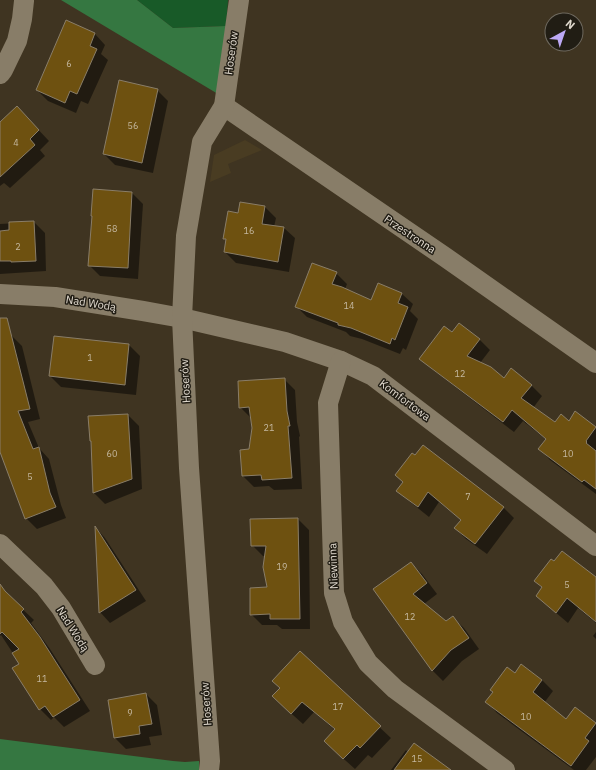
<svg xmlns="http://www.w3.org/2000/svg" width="596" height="770" font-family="'IBM Plex Sans',sans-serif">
  <rect width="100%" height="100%" fill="#3f3421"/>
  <path fill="#493c22" d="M 245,140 L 262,150 L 228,164 L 231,173 L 210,182 L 214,155 Z"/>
  <path fill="#185a28" d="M 137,0 L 228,0 L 226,26 L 173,28 Z"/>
  <g fill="#357741">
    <path d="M 61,0 L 137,0 L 173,28 L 226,26 L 218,94 Z"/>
    <path d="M 0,739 L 173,761 L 185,762 L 199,761 L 199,770 L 0,770 Z"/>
  </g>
  <g fill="#0007">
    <path d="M 67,22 L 95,34 L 105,45 L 101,54 L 108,60 L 88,104 L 81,101 L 76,113 L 48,101 L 37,90 Z"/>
    <path d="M 157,90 L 168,101 L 153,173 L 115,165 L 104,154 Z"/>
    <path d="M 17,107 L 49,141 L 40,150 L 45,156 L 10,188 L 4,183 L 0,186 L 0,123 Z"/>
    <path d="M 94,190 L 132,193 L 143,204 L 138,279 L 100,276 L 89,265 Z"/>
    <path d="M 240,203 L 265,207 L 276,218 L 274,227 L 284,228 L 295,238 L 289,272 L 236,263 L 225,252 L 227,242 L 224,238 L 239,214 Z"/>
    <path d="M 34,222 L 45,233 L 46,271 L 0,274 L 0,224 Z"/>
    <path d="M 336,273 L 347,284 L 345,289 L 372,302 L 402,294 L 413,304 L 410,311 L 418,319 L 406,350 L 403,348 L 400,354 L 362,339 L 350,336 L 346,332 L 307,317 L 296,306 Z"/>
    <path d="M 453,333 L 479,339 L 490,350 L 480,363 L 504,379 L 531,385 L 542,396 L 533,408 L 555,423 L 569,422 L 576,413 L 596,428 L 596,494 L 550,460 L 540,449 L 547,440 L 523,421 L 514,432 L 432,369 L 421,359 Z"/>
    <path d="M 11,335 L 22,346 L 40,419 L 28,422 L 39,448 L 49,459 L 61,505 L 66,518 L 37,529 L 26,518 L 0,449 L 0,338 Z"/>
    <path d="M 55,337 L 129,345 L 140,356 L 136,395 L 61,387 L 50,376 Z"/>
    <path d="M 284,379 L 295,390 L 297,422 L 300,436 L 299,437 L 302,489 L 274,490 L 269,486 L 254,487 L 243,476 L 250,450 L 253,427 L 251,418 L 240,407 Z"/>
    <path d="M 128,415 L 139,426 L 142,489 L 105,504 L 94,493 L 92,442 Z"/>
    <path d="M 404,483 L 503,507 L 514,518 L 487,554 L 466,539 L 455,528 L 461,520 L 439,502 L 429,517 L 409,501 L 398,491 Z"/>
    <path d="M 298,519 L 309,530 L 310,629 L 282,629 L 277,625 L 262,625 L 251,614 L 268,588 L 266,556 L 263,556 L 252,545 Z"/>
    <path d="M 96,528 L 105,538 L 146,601 L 110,623 L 100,612 Z"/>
    <path d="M 411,563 L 422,574 L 437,594 L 424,604 L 446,623 L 453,618 L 464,628 L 479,649 L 462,661 L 443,681 L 433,671 L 374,589 Z"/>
    <path d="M 596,578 L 596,623 L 578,608 L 568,623 L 548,606 L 543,588 L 536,581 Z"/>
    <path d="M 0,588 L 34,620 L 31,623 L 50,649 L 90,711 L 64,727 L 54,717 L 51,720 L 40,709 L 20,664 L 1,635 L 0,636 Z"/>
    <path d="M 596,632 L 596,639 L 593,636 Z"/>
    <path d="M 300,653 L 391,738 L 372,758 L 368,755 L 355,769 L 336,752 L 335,730 L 314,712 L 303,724 L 284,707 L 281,688 Z"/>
    <path d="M 522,665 L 542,680 L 553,691 L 544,703 L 566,721 L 575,708 L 596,724 L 596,757 L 586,770 L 574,770 L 497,713 L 487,702 L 515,675 Z"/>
    <path d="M 146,694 L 157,705 L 162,735 L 149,737 L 151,745 L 126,749 L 115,738 L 109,701 Z"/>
    <path d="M 406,750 L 408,753 L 449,770 L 391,770 Z"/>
  </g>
  <g fill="#6e5110" stroke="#897d68">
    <path d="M 66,20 L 95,33 L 90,46 L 97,49 L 77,94 L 70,91 L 65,103 L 36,90 Z"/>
    <path d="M 119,80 L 158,89 L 142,163 L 103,154 Z"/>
    <path d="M 17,106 L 39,130 L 30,139 L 35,145 L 0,177 L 0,122 Z"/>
    <path d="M 93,189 L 132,192 L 128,268 L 88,266 L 92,216 L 91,216 Z"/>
    <path d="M 240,202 L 265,206 L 262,224 L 284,227 L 278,262 L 224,252 L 226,239 L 223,239 L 228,211 L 238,213 Z"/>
    <path d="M 34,221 L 36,261 L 11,262 L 11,261 L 0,261 L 0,231 L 9,230 L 9,222 Z"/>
    <path d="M 312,263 L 337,272 L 332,284 L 342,287 L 371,300 L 378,283 L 402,293 L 398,303 L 408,307 L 395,340 L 392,338 L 390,344 L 351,328 L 338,325 L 338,323 L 295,307 Z"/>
    <path d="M 0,318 L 7,318 L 30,409 L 18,411 L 33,449 L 39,447 L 50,493 L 56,507 L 25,519 L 0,452 Z"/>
    <path d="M 459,323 L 480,339 L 467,356 L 491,367 L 504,378 L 511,368 L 532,385 L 521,398 L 555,422 L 561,414 L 569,421 L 575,411 L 596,427 L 586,441 L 587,442 L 586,443 L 596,451 L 596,489 L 584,480 L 582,482 L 538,449 L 546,439 L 512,410 L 503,422 L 419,359 L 444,326 L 452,332 Z"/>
    <path d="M 54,336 L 129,344 L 125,385 L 49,376 Z"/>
    <path d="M 285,378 L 287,411 L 290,426 L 288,426 L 292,478 L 262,480 L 261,475 L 242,476 L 240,450 L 249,449 L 252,428 L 249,407 L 239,408 L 238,381 Z"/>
    <path d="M 128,414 L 132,479 L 93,493 L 91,441 L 90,441 L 88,416 Z"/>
    <path d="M 423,445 L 504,507 L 475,544 L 454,528 L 461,520 L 428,492 L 418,507 L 396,491 L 403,482 L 395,475 L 412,453 L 415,455 Z"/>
    <path d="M 298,518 L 300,619 L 270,619 L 270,614 L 250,615 L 250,588 L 267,587 L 263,567 L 266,546 L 251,546 L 250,519 Z"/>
    <path d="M 95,526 L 136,590 L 99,613 Z"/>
    <path d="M 562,551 L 596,577 L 596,622 L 567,598 L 556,613 L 536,596 L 542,587 L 534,581 L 551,559 L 554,561 Z"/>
    <path d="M 411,562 L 427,583 L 413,594 L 446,621 L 453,616 L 469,638 L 451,650 L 432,671 L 373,589 Z"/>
    <path d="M 0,584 L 5,591 L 24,609 L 21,612 L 40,637 L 80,700 L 53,717 L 45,706 L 39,710 L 12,668 L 19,664 L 12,653 L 19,649 L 2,632 L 0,634 Z"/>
    <path d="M 300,651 L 381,726 L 360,748 L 357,745 L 343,759 L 324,741 L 335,729 L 302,702 L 291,714 L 272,696 L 280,688 L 272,681 Z"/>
    <path d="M 521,664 L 542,680 L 533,692 L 566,719 L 575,707 L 596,723 L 585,738 L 589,741 L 571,766 L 485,702 L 493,692 L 490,690 L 507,667 L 515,673 Z"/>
    <path d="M 146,693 L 152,724 L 139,726 L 140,734 L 114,738 L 108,700 Z"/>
    <path d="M 414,743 L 451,770 L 394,770 Z"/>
  </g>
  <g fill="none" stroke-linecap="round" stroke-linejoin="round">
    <g stroke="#887d68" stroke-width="20">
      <path d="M 0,74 L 3,70 L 17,41 L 22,19 L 24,1"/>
      <path d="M 224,106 L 445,257 L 596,363"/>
      <path d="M 0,294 L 55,297 L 143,311 L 182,318 L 285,342 L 341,361 L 373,376 L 596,546"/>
      <path d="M 341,361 L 328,403 L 334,593 L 343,622 L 368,663 L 395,689 L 505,770"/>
      <path d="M 0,544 L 44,586 L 61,608 L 95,665"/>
      <path d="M 209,770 L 210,761 L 189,468 L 182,318 L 186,236 L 202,142 L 224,106 L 239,0"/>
    </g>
  </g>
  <g text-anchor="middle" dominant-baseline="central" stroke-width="3" stroke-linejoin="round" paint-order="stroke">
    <g font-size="9" fill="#c5b8a0">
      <text x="69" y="63">6</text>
      <text x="133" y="125">56</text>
      <text x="16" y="142">4</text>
      <text x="112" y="228">58</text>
      <text x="249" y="230">16</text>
      <text x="18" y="246">2</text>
      <text x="349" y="305">14</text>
      <text x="90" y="357">1</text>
      <text x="460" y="373">12</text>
      <text x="269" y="427">21</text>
      <text x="112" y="453">60</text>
      <text x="568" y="453">10</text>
      <text x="30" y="476">5</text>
      <text x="468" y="496">7</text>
      <text x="282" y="566">19</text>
      <text x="567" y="584">5</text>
      <text x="410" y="616">12</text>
      <text x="42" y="678">11</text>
      <text x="338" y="706">17</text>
      <text x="130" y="712">9</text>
      <text x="526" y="716">10</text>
      <text x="417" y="758">15</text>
    </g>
    <g font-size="11" fill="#e2dbd0" stroke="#211d14">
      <text transform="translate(231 53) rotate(-82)">Hoserów</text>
      <text transform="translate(410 234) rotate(34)">Przestronna</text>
      <text transform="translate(91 303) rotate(9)">Nad Wodą</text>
      <text transform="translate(185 381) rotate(-93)">Hoserów</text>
      <text transform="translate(405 400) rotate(37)">Komfortowa</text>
      <text transform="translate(333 566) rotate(-92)">Niewinna</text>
      <text transform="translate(73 629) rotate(58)">Nad Wodą</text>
      <text transform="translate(206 704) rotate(-94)">Hoserów</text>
    </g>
  </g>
  <g transform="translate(564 32) rotate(40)"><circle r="19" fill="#211d14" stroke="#6e695f"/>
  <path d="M0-3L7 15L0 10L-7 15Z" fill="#bda9f5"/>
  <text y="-6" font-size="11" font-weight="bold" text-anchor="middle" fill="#e2dbd0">N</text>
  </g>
</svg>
